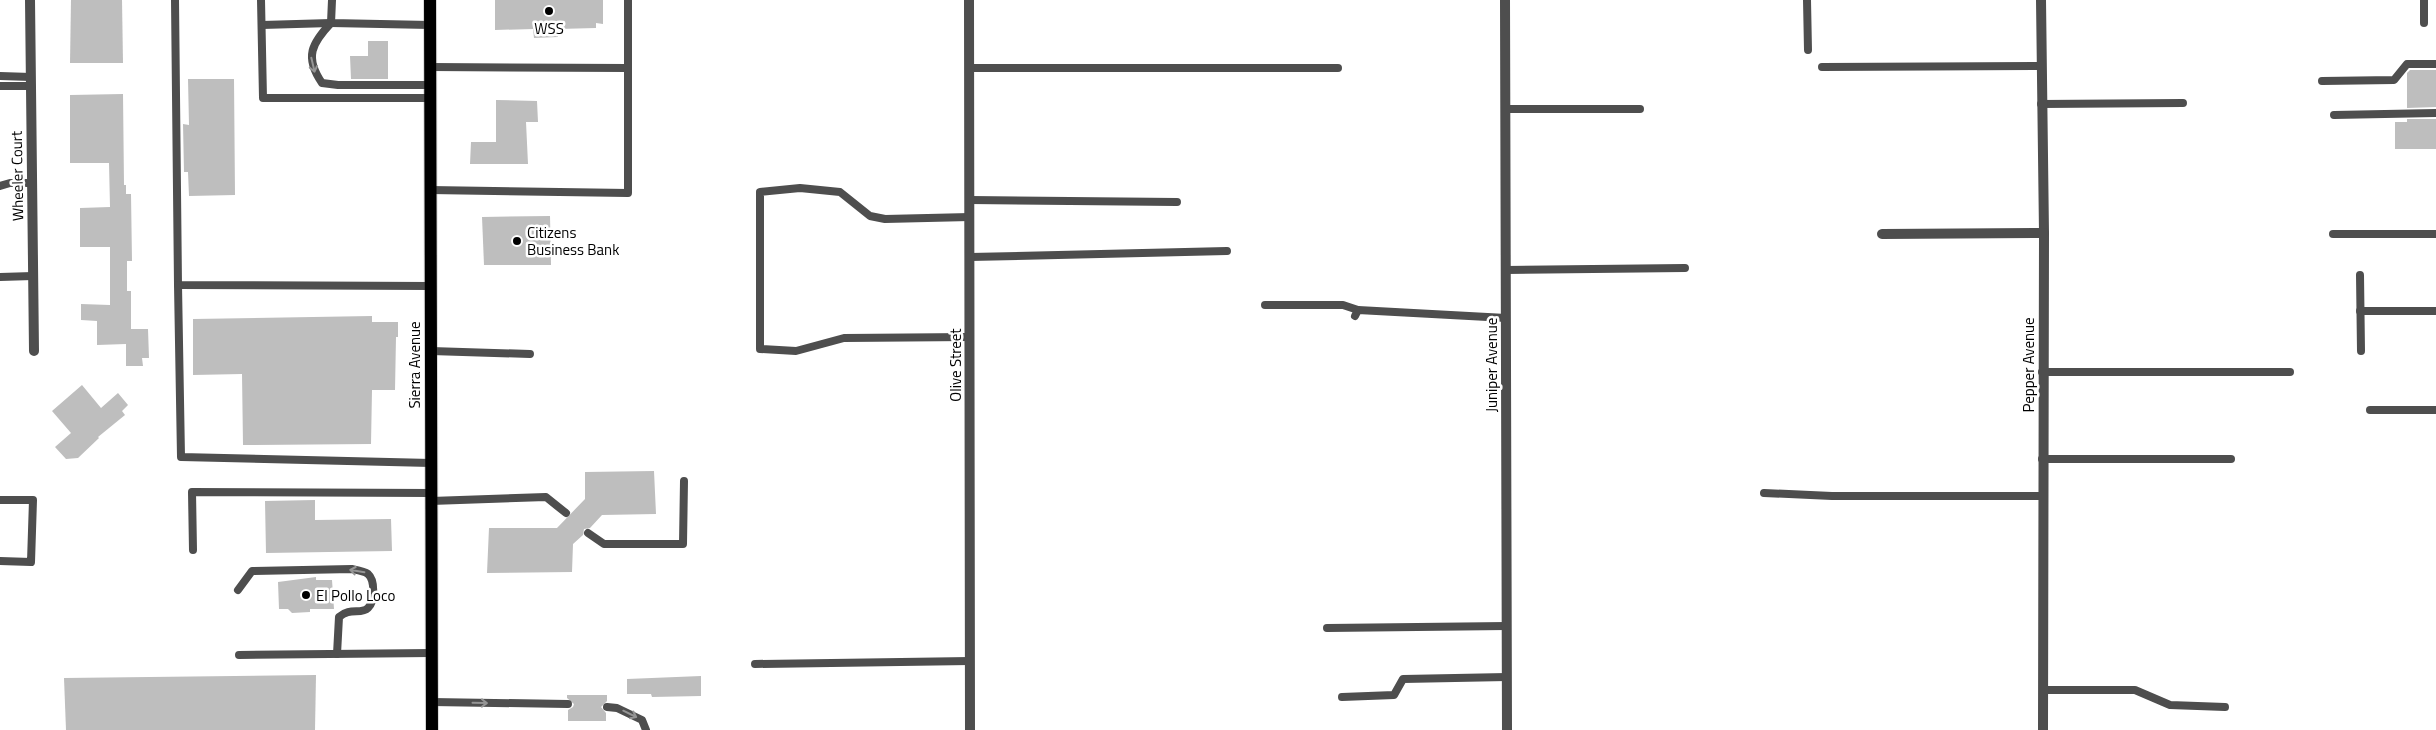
<svg xmlns="http://www.w3.org/2000/svg" width="2436" height="730" font-family="'Titillium Web',sans-serif">
  <rect width="100%" height="100%" fill="#fff"/>
  <g fill="#bebebe">
    <path d="M 71,0 L 122,0 L 123,63 L 70,63 Z"/>
    <path d="M 495,0 L 603,0 L 603,24 L 596,23 L 596,28 L 558,29 L 558,37 L 534,38 L 533,29 L 495,30 Z"/>
    <path d="M 368,41 L 388,41 L 388,79 L 351,79 L 350,56 L 368,56 Z"/>
    <path d="M 2410,70 L 2436,70 L 2436,107 L 2407,108 L 2407,73 Z"/>
    <path d="M 188,79 L 234,79 L 235,195 L 189,196 L 188,172 L 184,172 L 183,124 L 189,125 Z"/>
    <path d="M 123,94 L 124,185 L 126,185 L 126,194 L 131,194 L 132,261 L 127,261 L 127,291 L 131,291 L 131,329 L 148,329 L 149,358 L 142,358 L 143,366 L 126,366 L 126,344 L 97,345 L 97,321 L 81,320 L 81,304 L 110,305 L 110,247 L 80,247 L 80,208 L 110,207 L 109,163 L 70,163 L 70,95 Z"/>
    <path d="M 496,100 L 537,101 L 538,122 L 526,122 L 528,164 L 470,164 L 471,142 L 496,142 Z"/>
    <path d="M 2407,119 L 2436,119 L 2436,149 L 2395,149 L 2395,122 L 2407,122 Z"/>
    <path d="M 550,216 L 551,265 L 484,265 L 482,217 Z"/>
    <path d="M 372,316 L 372,322 L 398,322 L 398,337 L 396,337 L 395,390 L 372,390 L 371,444 L 243,445 L 242,374 L 193,375 L 193,319 Z"/>
    <path d="M 82,385 L 101,408 L 118,393 L 128,405 L 122,411 L 125,415 L 98,437 L 99,438 L 78,458 L 66,459 L 55,447 L 71,433 L 52,411 Z"/>
    <path d="M 654,471 L 656,514 L 602,515 L 590,528 L 584,529 L 583,535 L 573,544 L 572,572 L 487,573 L 489,528 L 557,528 L 585,499 L 585,472 Z"/>
    <path d="M 315,500 L 315,520 L 391,519 L 392,551 L 266,553 L 265,501 Z"/>
    <path d="M 316,577 L 316,580 L 332,580 L 334,609 L 310,609 L 310,612 L 292,613 L 288,609 L 279,609 L 278,582 Z"/>
    <path d="M 316,675 L 315,730 L 66,730 L 64,678 Z"/>
    <path d="M 701,676 L 701,696 L 652,697 L 651,694 L 627,694 L 627,679 Z"/>
    <path d="M 567,695 L 607,695 L 607,701 L 601,707 L 606,713 L 606,721 L 568,721 L 568,710 L 573,707 L 574,704 L 567,698 Z"/>
  </g>
  <g fill="none" stroke-linecap="round" stroke-linejoin="round">
    <defs>
      <path id="primary" d="M 430,0 L 432,730"/>
    </defs>
    <use href="#primary" stroke="#dbdbdb" stroke-width="14"/>
    <g stroke="#4e4e4e" stroke-width="8">
      <path d="M 175,0 L 178,285 L 431,286"/>
      <path d="M 261,0 L 263,98 L 430,98"/>
      <path d="M 332,0 L 331,23 L 430,25"/>
      <path d="M 1807,0 L 1808,50"/>
      <path d="M 2424,0 L 2424,23"/>
      <path d="M 331,23 C 312,43 304,57 322,83 L 338,85 L 430,85"/>
      <path d="M 262,25 L 331,23"/>
      <path d="M 430,67 L 628,68"/>
      <path d="M 1822,67 L 2041,66"/>
      <path d="M 969,68 L 1338,68"/>
      <path d="M 0,76 L 31,77"/>
      <path d="M 2322,81 L 2394,80 L 2407,64 L 2436,64"/>
      <path d="M 0,86 L 31,86"/>
      <path d="M 2041,104 L 2183,103"/>
      <path d="M 1505,109 L 1640,109"/>
      <path d="M 2334,115 L 2436,113"/>
      <path d="M 0,186 L 10,183 L 32,183"/>
      <path d="M 430,190 L 628,193 L 628,0"/>
      <path d="M 970,200 L 1177,202"/>
      <path d="M 970,217 L 885,219 L 870,216 L 840,192 L 800,188 L 760,192 L 760,349 L 796,351 L 844,338 L 970,337"/>
      <path d="M 2333,234 L 2436,234"/>
      <path d="M 970,257 L 1227,251"/>
      <path d="M 1506,270 L 1685,268"/>
      <path d="M 2360,275 L 2361,351"/>
      <path d="M 0,277 L 33,276"/>
      <path d="M 178,285 L 181,457 L 431,463"/>
      <path d="M 1265,305 L 1343,305 L 1358,310"/>
      <path d="M 2360,311 L 2436,311"/>
      <path d="M 1355,316 L 1358,310 L 1506,318"/>
      <path d="M 431,351 L 530,354"/>
      <path d="M 2042,372 L 2290,372"/>
      <path d="M 2370,410 L 2436,410"/>
      <path d="M 2042,459 L 2231,459"/>
      <path d="M 1764,493 L 1832,496 L 2043,496"/>
      <path d="M 0,500 L 33,500 L 31,562 L 0,561"/>
      <path d="M 431,501 L 546,497 L 566,513"/>
      <path d="M 588,533 L 604,544 L 683,544 L 684,481"/>
      <path d="M 193,550 L 192,492 L 431,493"/>
      <path d="M 238,590 L 252,571 L 352,569 C 357,570 364,571 368,574 C 375,580 375,601 368,608 C 361,615 350,607 339,617 L 337,654"/>
      <path d="M 1327,628 L 1507,626"/>
      <path d="M 239,655 L 431,653"/>
      <path d="M 755,664 L 970,661"/>
      <path d="M 2043,690 L 2135,690 L 2170,705 L 2225,707"/>
      <path d="M 1342,697 L 1394,695 L 1403,679 L 1507,677"/>
      <path d="M 432,702 L 568,704"/>
      <path d="M 607,707 L 617,708 L 642,720 L 646,730"/>
    </g>
    <g stroke="#4e4e4e" stroke-width="10">
      <path d="M 30,0 L 34,351"/>
      <path d="M 969,0 L 970,730"/>
      <path d="M 2041,0 L 2044,233 L 2043,730"/>
      <path d="M 1882,234 L 2044,233"/>
    </g>
    <path stroke="#4e4e4e" stroke-width="10" d="M 1505,0 L 1507,730"/>
    <use href="#primary" stroke="#000" stroke-width="12"/>
  </g>
  <defs><path id="oneway-shaft" d="M-6 0H5M1.5-3L5.5 0L1.5 3" fill="none" stroke-width="1.6" stroke-linecap="round" stroke-linejoin="round" transform="scale(1.25)"/></defs>
  <g stroke="#959595">
    <use href="#oneway-shaft" transform="translate(313 65) rotate(77)"/>
    <use href="#oneway-shaft" transform="translate(357 571) rotate(-171)"/>
    <use href="#oneway-shaft" transform="translate(480 703) rotate(1)"/>
    <use href="#oneway-shaft" transform="translate(630 714) rotate(26)"/>
  </g>
  <g fill="#000" stroke="#fff" stroke-width="2">
    <circle cx="549" cy="11" r="5"/>
    <circle cx="517" cy="241" r="5"/>
    <circle cx="306" cy="595" r="5"/>
  </g>
  <g text-anchor="middle" dominant-baseline="central" stroke-width="5" stroke-linejoin="round" paint-order="stroke">
    <g font-size="15" fill="#000" stroke="#fff" text-anchor="start">
      <text x="549" y="28" text-anchor="middle">WSS</text>
      <text x="527" y="232">Citizens<tspan x="527" dy="17">Business Bank</tspan></text>
      <text x="316" y="595">El Pollo Loco</text>
    </g>
    <g font-size="15" fill="#000" stroke="#fff">
      <text transform="translate(17 176) rotate(-91)">Wheeler Court</text>
      <text transform="translate(414 365) rotate(-90)">Sierra Avenue</text>
      <text transform="translate(955 365) rotate(-90)">Olive Street</text>
      <text transform="translate(1491 365) rotate(-90)">Juniper Avenue</text>
      <text transform="translate(2028 365) rotate(-90)">Pepper Avenue</text>
    </g>
  </g>
</svg>
